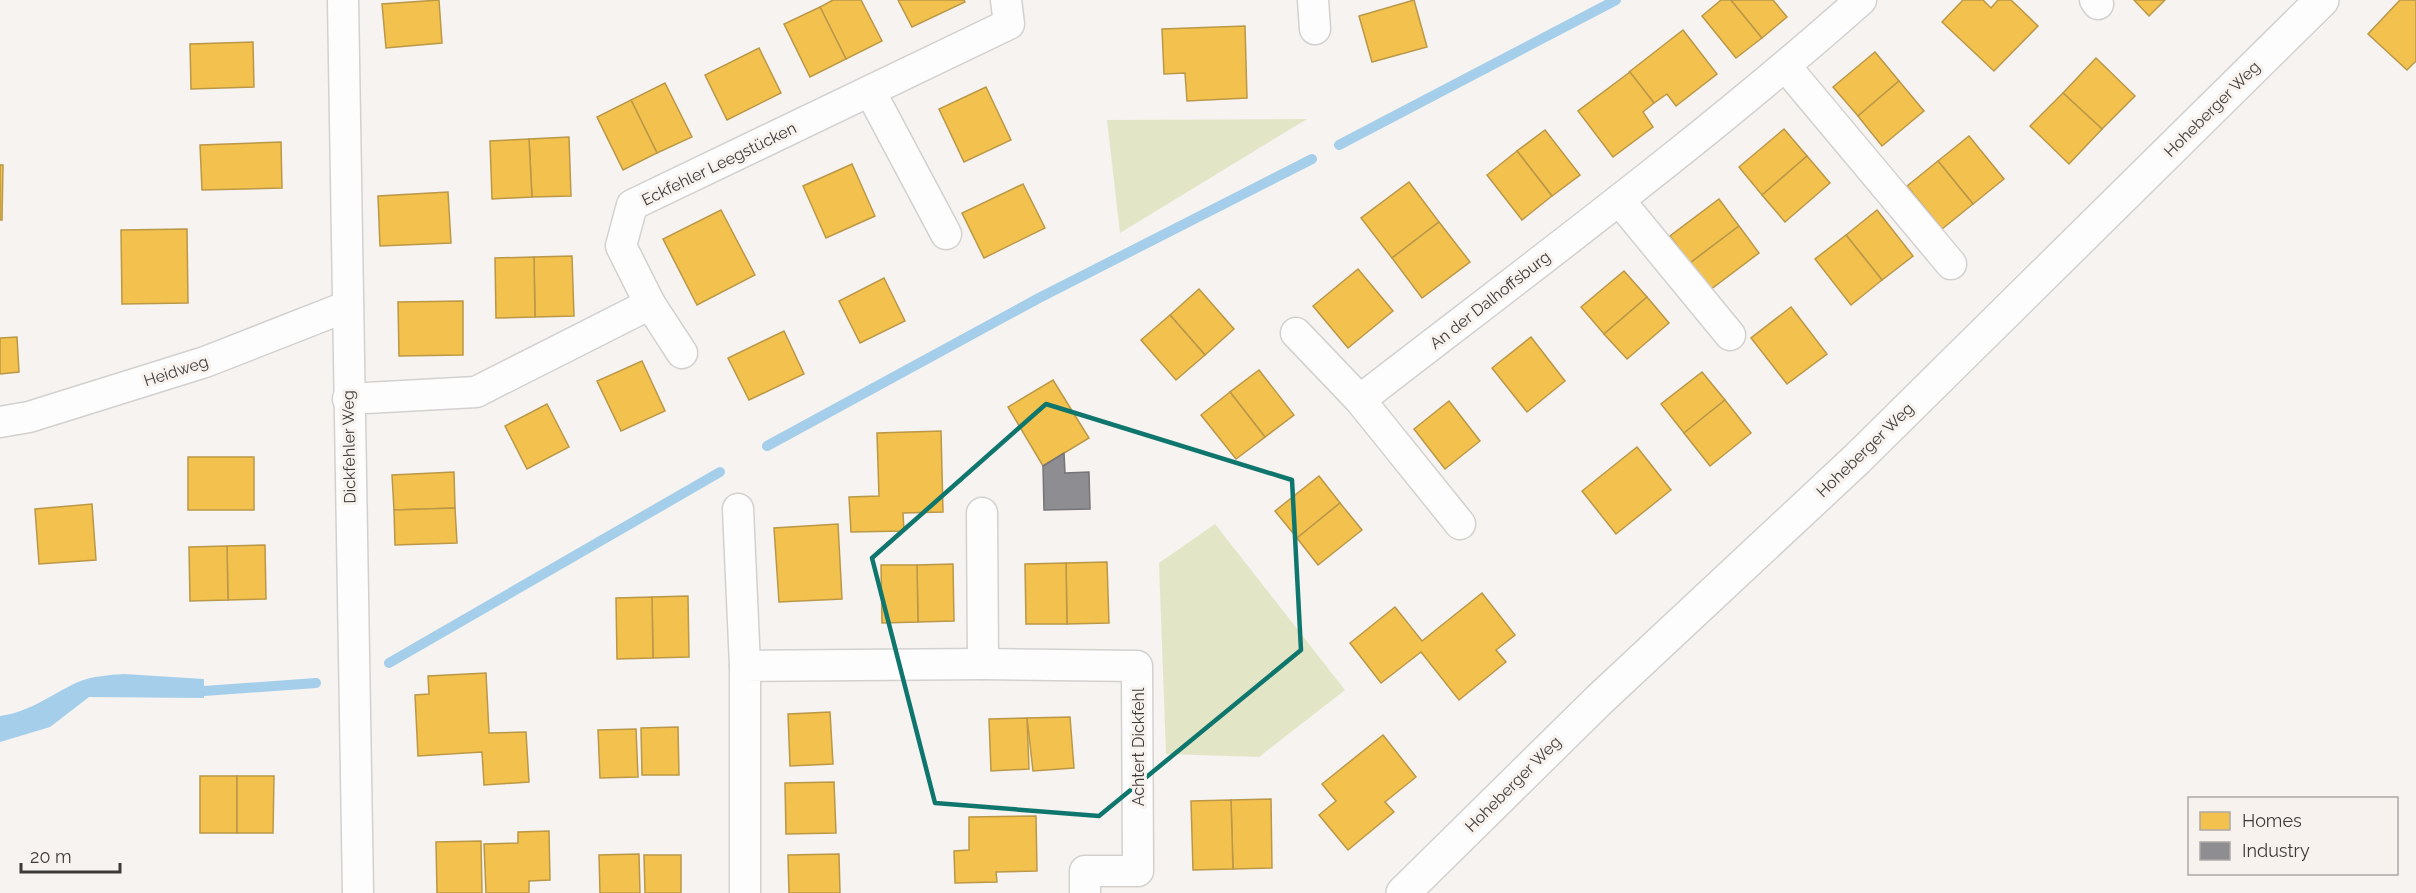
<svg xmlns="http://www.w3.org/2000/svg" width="2416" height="893" font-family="Raleway,sans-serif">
  <rect width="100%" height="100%" fill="#f6f3f0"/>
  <g fill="#e2e6c7">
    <path d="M 1307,119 L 1120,233 L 1107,120 Z"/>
    <path d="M 1215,524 L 1345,690 L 1259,757 L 1166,754 L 1159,563 Z"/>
  </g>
  <path fill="#a4ceea" d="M 124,674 L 204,679 L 204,698 L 89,697 L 50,727 L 0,742 L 0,716 C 30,712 52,694 78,682 C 93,676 109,675 124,674 Z"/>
  <g fill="#f2c14e" stroke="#bb9848" stroke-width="1.5">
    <path d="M 439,0 L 442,43 L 386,48 L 382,4 Z"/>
    <path d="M 833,0 L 861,0 L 882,41 L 846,59 L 820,7 Z"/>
    <path d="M 898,0 L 964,0 L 965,2 L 912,27 Z"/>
    <path d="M 1414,0 L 1427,47 L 1372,62 L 1359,16 Z"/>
    <path d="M 1721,0 L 1731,0 L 1762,38 L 1736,58 L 1702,16 Z"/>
    <path d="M 1731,0 L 1773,0 L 1787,17 L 1762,38 Z"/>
    <path d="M 1963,0 L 1983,0 L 1991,8 L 1998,0 L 2011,0 L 2038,26 L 1994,71 L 1942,22 Z"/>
    <path d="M 2134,0 L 2165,0 L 2149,16 Z"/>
    <path d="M 2400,0 L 2416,0 L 2416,61 L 2407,70 L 2368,34 Z"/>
    <path d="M 820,7 L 846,59 L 810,77 L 784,24 Z"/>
    <path d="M 1245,26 L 1247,98 L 1187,101 L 1185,73 L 1164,74 L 1162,29 Z"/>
    <path d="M 1683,30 L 1717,74 L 1676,106 L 1667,94 L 1654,103 L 1629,72 Z"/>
    <path d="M 253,42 L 254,87 L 191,89 L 190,44 Z"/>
    <path d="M 759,48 L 781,93 L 727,120 L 705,75 Z"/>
    <path d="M 1875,52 L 1899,81 L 1858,116 L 1833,87 Z"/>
    <path d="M 2096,58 L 2135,96 L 2102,129 L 2063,93 Z"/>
    <path d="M 1630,72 L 1654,103 L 1643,112 L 1653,127 L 1613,157 L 1578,111 Z"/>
    <path d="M 1899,81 L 1924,111 L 1882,146 L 1858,116 Z"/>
    <path d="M 665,83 L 692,137 L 657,153 L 631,100 Z"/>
    <path d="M 986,87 L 1011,140 L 964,162 L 939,109 Z"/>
    <path d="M 2063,93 L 2102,129 L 2069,164 L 2030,126 Z"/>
    <path d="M 631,100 L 657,153 L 623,170 L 597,117 Z"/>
    <path d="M 1784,129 L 1807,156 L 1762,195 L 1739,167 Z"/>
    <path d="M 1545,130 L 1580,175 L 1552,196 L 1517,151 Z"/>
    <path d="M 1969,136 L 2004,179 L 1973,204 L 1938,161 Z"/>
    <path d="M 569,137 L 571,196 L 532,197 L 529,139 Z"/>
    <path d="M 529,139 L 532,197 L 492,199 L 490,141 Z"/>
    <path d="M 281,142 L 282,188 L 202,190 L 200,145 Z"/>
    <path d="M 1517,151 L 1552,196 L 1522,220 L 1487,175 Z"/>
    <path d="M 1807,156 L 1830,183 L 1785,222 L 1762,195 Z"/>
    <path d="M 1938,161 L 1973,204 L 1942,229 L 1907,186 Z"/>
    <path d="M 852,164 L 875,216 L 826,238 L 803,186 Z"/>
    <path d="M 0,165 L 3,165 L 2,220 L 0,220 Z"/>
    <path d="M 1409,182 L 1439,222 L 1392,258 L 1361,218 Z"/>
    <path d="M 1023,184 L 1045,228 L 984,258 L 962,213 Z"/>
    <path d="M 448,192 L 451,243 L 380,246 L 378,196 Z"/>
    <path d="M 1719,199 L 1739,226 L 1690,263 L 1670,236 Z"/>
    <path d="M 721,210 L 755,275 L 697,305 L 663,239 Z"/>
    <path d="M 1877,210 L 1913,256 L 1882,280 L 1846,235 Z"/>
    <path d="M 1439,222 L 1470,262 L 1422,298 L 1392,258 Z"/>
    <path d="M 1739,226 L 1759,253 L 1710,290 L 1690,263 Z"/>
    <path d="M 187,229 L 188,303 L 122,304 L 121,230 Z"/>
    <path d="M 1846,235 L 1882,280 L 1851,305 L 1815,259 Z"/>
    <path d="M 572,256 L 574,316 L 535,317 L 534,257 Z"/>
    <path d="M 534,257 L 535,317 L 496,318 L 495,258 Z"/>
    <path d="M 1358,269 L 1393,311 L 1348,348 L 1313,306 Z"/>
    <path d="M 1624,271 L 1647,297 L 1604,334 L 1581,307 Z"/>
    <path d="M 884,278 L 905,321 L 860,343 L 839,301 Z"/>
    <path d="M 1199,289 L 1234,329 L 1205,355 L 1170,315 Z"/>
    <path d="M 1647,297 L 1669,323 L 1627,359 L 1604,334 Z"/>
    <path d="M 463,301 L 463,355 L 399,356 L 398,302 Z"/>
    <path d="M 1791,307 L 1827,354 L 1787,384 L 1751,338 Z"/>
    <path d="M 1170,315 L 1205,355 L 1176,380 L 1141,340 Z"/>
    <path d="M 784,331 L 804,374 L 749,400 L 728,358 Z"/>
    <path d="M 17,337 L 19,372 L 0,374 L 0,338 Z"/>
    <path d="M 1531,337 L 1565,381 L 1527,412 L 1492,368 Z"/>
    <path d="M 642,361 L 665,411 L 621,431 L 597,381 Z"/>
    <path d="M 1259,370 L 1294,415 L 1265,437 L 1230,392 Z"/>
    <path d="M 1702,372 L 1725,400 L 1684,433 L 1661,404 Z"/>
    <path d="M 1053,380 L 1089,438 L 1043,466 L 1008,407 Z"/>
    <path d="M 1230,392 L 1265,437 L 1236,459 L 1201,415 Z"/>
    <path d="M 1725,400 L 1751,433 L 1710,466 L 1684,433 Z"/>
    <path d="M 1449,401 L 1480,441 L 1445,469 L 1414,429 Z"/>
    <path d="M 547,404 L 569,447 L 527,469 L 505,426 Z"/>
    <path d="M 941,431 L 943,512 L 903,513 L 904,531 L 851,532 L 849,497 L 879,496 L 877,433 Z"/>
    <path d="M 1637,447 L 1671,490 L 1616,534 L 1582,491 Z"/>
    <rect x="188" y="457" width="66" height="53"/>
    <path d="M 454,472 L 455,508 L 394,510 L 392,475 Z"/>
    <path d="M 1319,476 L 1340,503 L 1297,538 L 1275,511 Z"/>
    <path d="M 1340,503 L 1362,530 L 1318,565 L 1297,538 Z"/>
    <path d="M 92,504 L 96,560 L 39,564 L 35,509 Z"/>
    <path d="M 455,508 L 457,543 L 395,545 L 394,510 Z"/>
    <path d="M 838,524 L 842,599 L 779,602 L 774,528 Z"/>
    <path d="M 265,545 L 266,599 L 228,600 L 227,546 Z"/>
    <path d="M 227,546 L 228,600 L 190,601 L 189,547 Z"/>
    <path d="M 1107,562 L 1109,623 L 1067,624 L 1066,563 Z"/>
    <path d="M 1066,563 L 1067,624 L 1026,624 L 1025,564 Z"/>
    <path d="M 953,564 L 954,621 L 918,622 L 917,565 Z"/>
    <path d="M 881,565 L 917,565 L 918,622 L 882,623 Z"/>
    <path d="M 1482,593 L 1515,635 L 1496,650 L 1506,662 L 1459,700 L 1421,652 L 1381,683 L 1350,643 L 1395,607 L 1422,641 Z"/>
    <path d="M 688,596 L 689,657 L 653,658 L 652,597 Z"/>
    <path d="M 652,597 L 653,658 L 617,659 L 616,598 Z"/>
    <path d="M 486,673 L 489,733 L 526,732 L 529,782 L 484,785 L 482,752 L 418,756 L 415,695 L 429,694 L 428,676 Z"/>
    <path d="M 830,712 L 833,764 L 790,766 L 788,714 Z"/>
    <path d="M 1070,717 L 1074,768 L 1033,771 L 1027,718 Z"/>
    <path d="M 1027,718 L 1029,769 L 991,771 L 989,719 Z"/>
    <path d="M 678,727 L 679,775 L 642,775 L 641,728 Z"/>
    <path d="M 636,729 L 638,777 L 600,778 L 598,730 Z"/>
    <path d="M 1383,735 L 1416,777 L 1385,802 L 1394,812 L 1348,850 L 1319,815 L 1336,801 L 1322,784 Z"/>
    <rect x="200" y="776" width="37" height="57"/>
    <path d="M 237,776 L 274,776 L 273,833 L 237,833 Z"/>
    <path d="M 834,782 L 836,833 L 786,834 L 785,783 Z"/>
    <path d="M 1271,799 L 1272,868 L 1233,869 L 1231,800 Z"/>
    <path d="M 1231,800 L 1233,869 L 1193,870 L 1191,801 Z"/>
    <path d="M 1036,816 L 1037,871 L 996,872 L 997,882 L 955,883 L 954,851 L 969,850 L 969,817 Z"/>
    <path d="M 549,831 L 550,880 L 529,881 L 529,893 L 486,893 L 484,844 L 518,843 L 518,832 Z"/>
    <path d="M 481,841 L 482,893 L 437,893 L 436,842 Z"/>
    <path d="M 639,854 L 640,893 L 600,893 L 599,855 Z"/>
    <path d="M 839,854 L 840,893 L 789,893 L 788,855 Z"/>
    <path d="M 644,855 L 681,855 L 681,893 L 645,893 Z"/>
  </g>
  <path fill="#8d8d92" stroke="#757477" stroke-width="1.5" d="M 1064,453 L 1065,473 L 1089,472 L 1090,509 L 1044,510 L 1043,466 Z"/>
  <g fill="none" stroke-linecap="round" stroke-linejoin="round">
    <g stroke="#a4ceea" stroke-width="10">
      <path d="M 1339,145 L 1616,0"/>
      <path d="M 767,446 L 1039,298 L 1312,159"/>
      <path d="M 389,663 L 720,472"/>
      <path d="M 204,691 L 316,683"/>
    </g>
    <defs>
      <g id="street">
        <path d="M 343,0 L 358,893"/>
        <path d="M 1313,0 L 1315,29"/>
        <path d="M 2095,0 L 2098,4"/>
        <path d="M 1786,67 L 1951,264"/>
        <path d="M 870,91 L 946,234"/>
        <path d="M 1619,200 L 1730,335"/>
        <path d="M 650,304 L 682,353"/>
        <path d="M 1296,333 L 1360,400 C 1529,269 1701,142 1861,0"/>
        <path d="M 348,399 L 476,392 L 650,304 L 621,246 L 632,205 L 1009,24 L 1006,0"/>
        <path d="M 1360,400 L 1460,524"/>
        <path d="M 0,422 L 29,417 L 205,362 L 348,306"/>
        <path d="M 738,509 L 745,666"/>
        <path d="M 982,513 L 983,664"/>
        <path d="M 745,893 L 745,666 L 983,664 L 1137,666 L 1138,871 L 1085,871 L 1085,893"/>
      </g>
      <path id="secondary" d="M 1403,893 L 1599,700 L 1857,459 L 2322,0"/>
    </defs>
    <use href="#street" stroke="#d3d1d0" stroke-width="33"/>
    <use href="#secondary" stroke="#d3d1d0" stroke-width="36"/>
    <use href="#street" stroke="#fefdfd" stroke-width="30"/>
    <use href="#secondary" stroke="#fefdfd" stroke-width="33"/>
  </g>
  <path fill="none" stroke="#0f766e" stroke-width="4.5" stroke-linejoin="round" d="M 1046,404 L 1292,480 L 1301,650 L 1099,816 L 935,803 L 872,558 Z"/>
  <g text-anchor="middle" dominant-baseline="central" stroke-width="6" stroke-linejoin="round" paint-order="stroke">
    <g font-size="16" fill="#3c3a39" stroke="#f8f2ee">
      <text transform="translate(2212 109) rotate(-45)">Hoheberger Weg</text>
      <text transform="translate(719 164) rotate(-26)">Eckfehler Leegstücken</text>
      <text transform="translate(1490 300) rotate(-38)">An der Dalhoffsburg</text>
      <text transform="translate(176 371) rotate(-18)">Heidweg</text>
      <text transform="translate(349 447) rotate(-91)">Dickfehler Weg</text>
      <text transform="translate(1865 450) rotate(-44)">Hoheberger Weg</text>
      <text transform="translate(1138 747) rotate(-90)">Achtert Dickfehl</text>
      <text transform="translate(1513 784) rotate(-45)">Hoheberger Weg</text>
    </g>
  </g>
  <rect x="2188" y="797" width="210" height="78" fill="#f8f2ee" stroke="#ada8a6" stroke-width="1.5"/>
  <rect x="2200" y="812" width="30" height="18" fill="#f2c14e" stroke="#ada8a6" stroke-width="1.5"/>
  <text x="2242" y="827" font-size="18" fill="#3c3a39">Homes</text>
  <rect x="2200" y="842" width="30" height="18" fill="#8d8d92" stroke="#ada8a6" stroke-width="1.5"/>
  <text x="2242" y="857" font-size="18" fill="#3c3a39">Industry</text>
  <path d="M21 863v9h99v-9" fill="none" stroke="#3c3a39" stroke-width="3"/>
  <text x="30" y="863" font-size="18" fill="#3c3a39" stroke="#f8f2ee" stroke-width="4.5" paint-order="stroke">20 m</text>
</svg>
